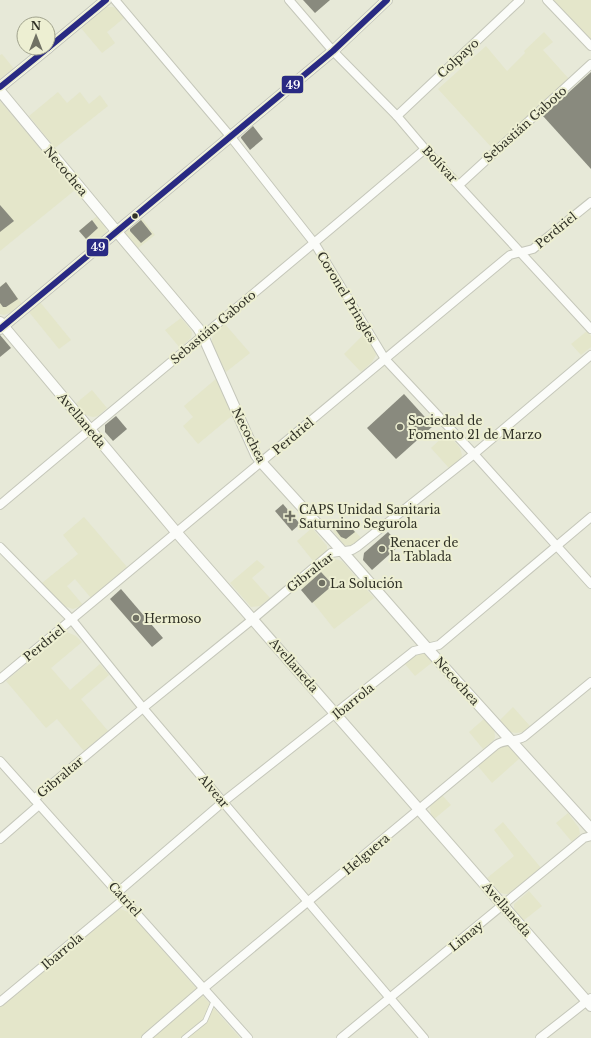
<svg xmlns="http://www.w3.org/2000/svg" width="591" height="1038" font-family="'Libre Baskerville',serif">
  <rect width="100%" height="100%" fill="#e7e9d8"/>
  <g fill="#e4e6ca">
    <path d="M 553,0 L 591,0 L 591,42 Z"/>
    <path d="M 106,7 L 113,7 L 117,9 L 124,18 L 107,32 L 115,43 L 102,53 L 81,28 Z"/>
    <path d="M 544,32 L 553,42 L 543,50 L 569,79 L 492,148 L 438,89 L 486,46 L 507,71 L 525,53 L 524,51 Z"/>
    <path d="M 2,54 L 15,70 L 0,80 L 0,55 Z"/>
    <path d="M 58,92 L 67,103 L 80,92 L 89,104 L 100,95 L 108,106 L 55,148 L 29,116 Z"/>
    <path d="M 0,101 L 75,190 L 0,251 Z"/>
    <path d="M 97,216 L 105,226 L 107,232 L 105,236 L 92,246 L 79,231 Z"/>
    <path d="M 141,217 L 155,235 L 137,249 L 125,235 L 124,231 Z"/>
    <path d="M 6,282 L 22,304 L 12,312 L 4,315 L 0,314 L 0,287 Z"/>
    <path d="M 40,302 L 71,340 L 59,349 L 29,312 Z"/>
    <path d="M 181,318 L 191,330 L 192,333 L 191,338 L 180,348 L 165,330 Z"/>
    <path d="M 224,323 L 250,353 L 226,372 L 212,346 L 212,340 L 213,332 Z"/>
    <path d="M 587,331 L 591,336 L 591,347 L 581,355 L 571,344 Z"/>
    <path d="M 364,334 L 376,353 L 376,355 L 372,362 L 361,372 L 344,354 Z"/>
    <path d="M 217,378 L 234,414 L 198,444 L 183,426 L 193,417 L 184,406 Z"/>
    <path d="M 92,390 L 107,408 L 98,416 L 93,417 L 85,415 L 75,404 Z"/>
    <path d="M 447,433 L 460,448 L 462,455 L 461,458 L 449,468 L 431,448 Z"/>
    <path d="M 84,517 L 127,567 L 91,598 L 75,579 L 67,586 L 83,605 L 73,609 L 64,606 L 42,583 L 78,554 L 63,535 Z"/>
    <path d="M 345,520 L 362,539 L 356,545 L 350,546 L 344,545 L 333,531 Z"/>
    <path d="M 312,528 L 327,546 L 327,549 L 326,552 L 314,562 L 297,541 Z"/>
    <path d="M 335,559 L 342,561 L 374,598 L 334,629 L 300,586 L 332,560 Z"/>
    <path d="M 257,560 L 265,567 L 252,578 L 270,598 L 260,606 L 251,607 L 230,583 Z"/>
    <path d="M 67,632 L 76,636 L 82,642 L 51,668 L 70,690 L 100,664 L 109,675 L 81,699 L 108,731 L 84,751 L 57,719 L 46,728 L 6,681 L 63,633 Z"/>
    <path d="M 418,654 L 426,654 L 434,661 L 415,676 L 404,663 Z"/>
    <path d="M 513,707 L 530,726 L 523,732 L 516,733 L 510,732 L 500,720 Z"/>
    <path d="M 485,718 L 494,728 L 495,737 L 494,740 L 483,749 L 469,732 Z"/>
    <path d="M 505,745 L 511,748 L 520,758 L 492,783 L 477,765 L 500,746 Z"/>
    <path d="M 442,795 L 451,805 L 433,820 L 431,817 L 430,806 Z"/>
    <path d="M 568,813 L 579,828 L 580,834 L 572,842 L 556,823 Z"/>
    <path d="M 503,822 L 541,868 L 508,894 L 505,894 L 498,892 L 487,878 L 514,856 L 494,830 Z"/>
    <path d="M 529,891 L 542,906 L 523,921 L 514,910 L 514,904 Z"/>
    <path d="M 121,909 L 130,913 L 240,1038 L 0,1038 L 0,1006 L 113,912 Z"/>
  </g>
  <g fill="#898a7e">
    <path d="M 303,0 L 330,0 L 315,13 Z"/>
    <path d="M 591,72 L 591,169 L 543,116 Z"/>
    <path d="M 253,126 L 263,139 L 250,150 L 241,138 L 241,137 Z"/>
    <path d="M 0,205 L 14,221 L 0,232 Z"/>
    <path d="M 92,220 L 98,228 L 86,239 L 79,231 Z"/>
    <path d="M 141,220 L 152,234 L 141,243 L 130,231 L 130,229 Z"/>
    <path d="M 6,282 L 18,299 L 6,307 L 3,307 L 0,303 L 0,287 Z"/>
    <path d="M 0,335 L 11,348 L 0,357 Z"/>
    <path d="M 404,394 L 433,426 L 396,459 L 367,428 Z"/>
    <path d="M 116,416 L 127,429 L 113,441 L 105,432 L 105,425 Z"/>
    <path d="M 283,504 L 300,524 L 292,531 L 275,511 Z"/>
    <path d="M 345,520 L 355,532 L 346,539 L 341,537 L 335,529 Z"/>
    <path d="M 388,532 L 400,545 L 372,570 L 363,560 L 364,553 Z"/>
    <path d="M 321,572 L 333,585 L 312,603 L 301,590 Z"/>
    <path d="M 121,589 L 163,638 L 152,647 L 110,599 Z"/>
  </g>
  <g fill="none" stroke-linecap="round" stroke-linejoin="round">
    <defs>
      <path id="service" d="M 184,1038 L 205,1021 L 214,1000"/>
      <g id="minor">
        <path d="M 115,0 L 230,136 L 315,244 L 385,359 L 474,454 L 591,584"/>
        <path d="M 289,0 L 333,51 L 397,116 L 425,149 L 591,329"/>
        <path d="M 547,0 L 591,46"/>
        <path d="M 397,116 L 520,0"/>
        <path d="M 459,185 L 591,64"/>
        <path d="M 0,505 C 141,386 285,269 425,149"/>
        <path d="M 0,547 L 72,620 L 143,708 L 424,1038"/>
        <path d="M 0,679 L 510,255 L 533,249 L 591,202"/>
        <path d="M 0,761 L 248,1038"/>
        <path d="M 34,799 L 143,708 L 253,619 L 331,553 L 352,550 L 357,547 L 474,454 L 591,355"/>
        <path d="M 0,839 L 39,805"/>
        <path d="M 118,892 L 223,802 L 414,651 L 439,645 L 591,517"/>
        <path d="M 0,1002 L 124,899"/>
        <path d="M 146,1038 L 204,988 L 496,745 C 504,739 515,742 524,737 L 591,682"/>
        <path d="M 341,1038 L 584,838 L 591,836"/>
        <path d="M 540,1038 L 591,998"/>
      </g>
      <g id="tertiary">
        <path d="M 48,48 L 106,0"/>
        <path d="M 0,87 L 48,48"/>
        <path d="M 0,91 L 117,232 L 198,328 L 203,336 L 256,455 L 261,462 L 342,551 L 427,648 L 591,829"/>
        <path d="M 0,322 L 177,533 L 591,1006"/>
        <path d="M 0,329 L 333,51 L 387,0"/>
      </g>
    </defs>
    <use href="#service" stroke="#c5c7ba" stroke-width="5.5"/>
    <use href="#minor" stroke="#c5c7ba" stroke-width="10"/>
    <use href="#tertiary" stroke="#c5c7ba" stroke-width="12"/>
    <use href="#service" stroke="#fbfcf9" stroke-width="4"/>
    <use href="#minor" stroke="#fbfcf9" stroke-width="8"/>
    <use href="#tertiary" stroke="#fbfcf9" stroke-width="10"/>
    <defs>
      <g id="bus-1">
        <path d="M 48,48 L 106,0"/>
        <path d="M 0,87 L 48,48"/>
        <path d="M 0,329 L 333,51 L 387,0"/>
      </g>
    </defs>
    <use href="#bus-1" stroke="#edefd2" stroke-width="9"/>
    <use href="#bus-1" stroke="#292a83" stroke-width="6"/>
  </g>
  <circle fill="#303126" stroke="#edefd2" stroke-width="1.5" cx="135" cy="216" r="3.5"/>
  <g fill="#707164" stroke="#edefd2" stroke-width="1.5">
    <circle cx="400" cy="427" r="4"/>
    <path d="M288 510h4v4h4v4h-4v4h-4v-4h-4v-4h4z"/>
    <circle cx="382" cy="549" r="4"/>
    <circle cx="322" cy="583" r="4"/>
    <circle cx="136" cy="618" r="4"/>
  </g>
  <g text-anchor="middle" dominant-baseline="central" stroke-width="4" stroke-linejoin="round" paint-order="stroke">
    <g font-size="12" fill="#303126" stroke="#edefd2">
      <text transform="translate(458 58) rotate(-43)">Colpayo</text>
      <text transform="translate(525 124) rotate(-42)">Sebastián Gaboto</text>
      <text transform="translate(440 164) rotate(47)">Bolívar</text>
      <text transform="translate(66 171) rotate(50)">Necochea</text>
      <text transform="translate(556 230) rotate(-39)">Perdriel</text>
      <text transform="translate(347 297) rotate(59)">Coronel Pringles</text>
      <text transform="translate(213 327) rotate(-40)">Sebastián Gaboto</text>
      <text transform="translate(82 420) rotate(50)">Avellaneda</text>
      <text transform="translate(249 435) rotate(63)">Necochea</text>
      <text transform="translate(293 436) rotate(-40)">Perdriel</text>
      <text transform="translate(310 572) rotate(-38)">Gibraltar</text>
      <text transform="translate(44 643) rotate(-39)">Perdriel</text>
      <text transform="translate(294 665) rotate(49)">Avellaneda</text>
      <text transform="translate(457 681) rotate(48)">Necochea</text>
      <text transform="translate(353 701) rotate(-39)">Ibarrola</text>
      <text transform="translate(60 777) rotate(-40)">Gibraltar</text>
      <text transform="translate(214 791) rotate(50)">Alvear</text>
      <text transform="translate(366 854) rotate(-40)">Helguera</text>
      <text transform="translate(125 899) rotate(48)">Catriel</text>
      <text transform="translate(507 909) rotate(49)">Avellaneda</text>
      <text transform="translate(466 936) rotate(-39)">Limay</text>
      <text transform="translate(62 951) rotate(-40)">Ibarrola</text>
    </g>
    <g font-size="12" fill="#303126" stroke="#edefd2" text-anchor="start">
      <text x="408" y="420">Sociedad de<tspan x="408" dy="14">Fomento 21 de Marzo</tspan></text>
      <text x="299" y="509">CAPS Unidad Sanitaria<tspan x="299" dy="14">Saturnino Segurola</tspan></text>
      <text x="390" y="542">Renacer de<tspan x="390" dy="14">la Tablada</tspan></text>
      <text x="330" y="583">La Solución</text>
      <text x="144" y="618">Hermoso</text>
    </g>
  </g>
  <g stroke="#edefd2" stroke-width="1.5">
    <rect x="281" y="75" width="23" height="19" rx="4" fill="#292a83"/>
    <rect x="86" y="238" width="23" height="19" rx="4" fill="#292a83"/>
  </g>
  <g font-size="11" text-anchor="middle" font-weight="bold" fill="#fff">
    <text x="293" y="89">49</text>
    <text x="98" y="251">49</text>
  </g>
  <g transform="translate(36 36)"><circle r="19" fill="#edefd2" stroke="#a1a38d"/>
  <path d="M0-3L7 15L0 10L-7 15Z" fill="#707164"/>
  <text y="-6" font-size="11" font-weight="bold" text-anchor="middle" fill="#303126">N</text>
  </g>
</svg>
